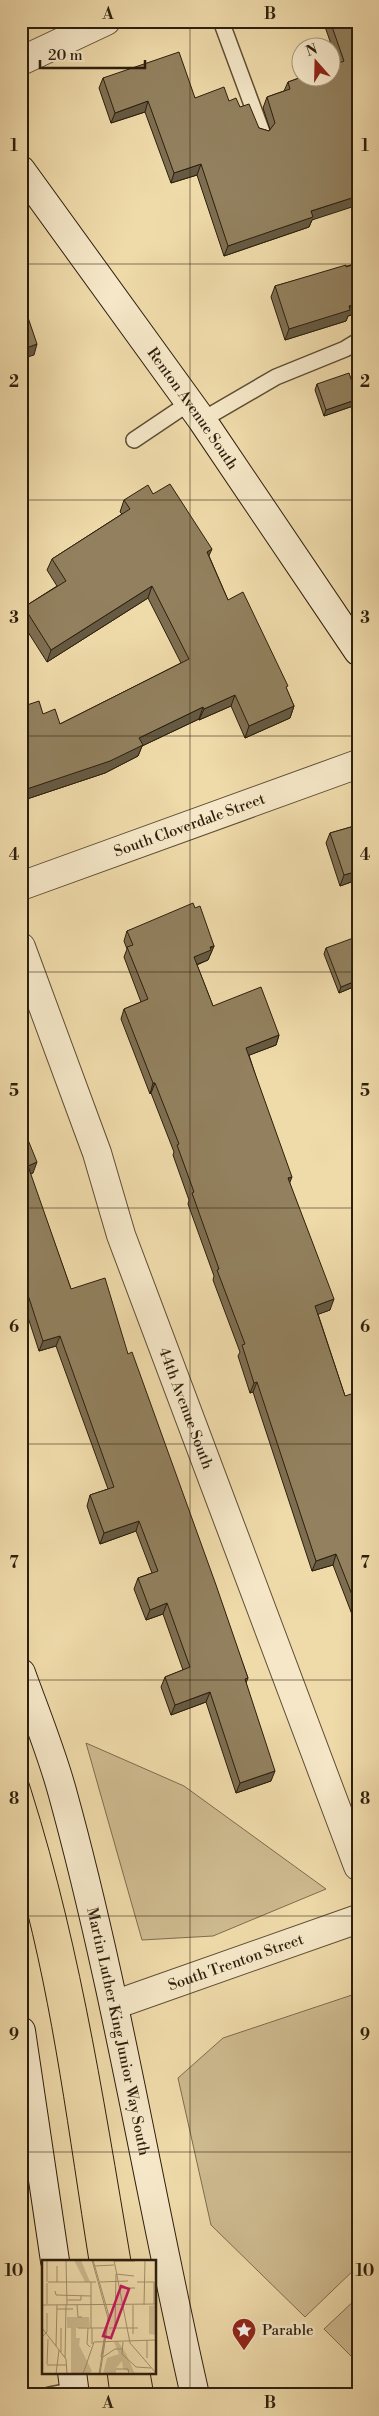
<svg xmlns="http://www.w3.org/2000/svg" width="379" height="2416" font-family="'Libre Bodoni',serif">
  <rect width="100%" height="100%" fill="#efdaaa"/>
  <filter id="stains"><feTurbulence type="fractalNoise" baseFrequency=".004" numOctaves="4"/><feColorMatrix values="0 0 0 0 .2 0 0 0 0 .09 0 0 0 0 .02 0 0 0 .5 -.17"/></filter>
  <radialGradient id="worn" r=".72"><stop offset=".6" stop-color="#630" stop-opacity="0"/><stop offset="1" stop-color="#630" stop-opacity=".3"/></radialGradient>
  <g fill="#ceba8f" stroke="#7e6c4e">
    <path d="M 86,1743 L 184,1786 L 326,1889 L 213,1936 L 142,1940 Z"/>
    <path d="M 358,1993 L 358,2266 L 305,2317 L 211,2225 L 178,2078 L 223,2038 Z"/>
    <path d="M 358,2297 L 358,2363 L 324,2329 Z"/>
  </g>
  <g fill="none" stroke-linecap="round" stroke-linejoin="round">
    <defs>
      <g id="service">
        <path d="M 221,21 L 262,132"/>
        <path d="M 202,420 L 276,377 L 345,349 L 358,341"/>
        <path d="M 134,440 L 189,403"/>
        <path d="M 49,2395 L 75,2390"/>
      </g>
      <g id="minor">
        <path d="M 21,61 L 106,21"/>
        <path id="s1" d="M 21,947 L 97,1153 L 121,1235 L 358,1866"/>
        <path id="s2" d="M 114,2005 L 358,1919"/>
      </g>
      <g id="tertiary">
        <path id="s3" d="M 21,886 L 358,764"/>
      </g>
      <g id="secondary">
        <path id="s4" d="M 21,170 L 202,420 L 358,651"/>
        <path id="s5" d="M 21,1673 C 35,1712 51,1751 62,1791 C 117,1990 149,2194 195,2395"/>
        <path d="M 21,2031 L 55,2261"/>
        <path d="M 72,2372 L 75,2395"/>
      </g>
    </defs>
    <use href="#service" stroke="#5e4e34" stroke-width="18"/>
    <use href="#minor" stroke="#5e4e34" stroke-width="30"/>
    <use href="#tertiary" stroke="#5e4e34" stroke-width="30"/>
    <use href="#secondary" stroke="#2d1f0c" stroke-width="30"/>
    <use href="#service" stroke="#f5e7c8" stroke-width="15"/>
    <use href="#minor" stroke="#f5e7c8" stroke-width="28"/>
    <use href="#tertiary" stroke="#f5e7c8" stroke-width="28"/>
    <use href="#secondary" stroke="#f5e7c8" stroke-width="28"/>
    <g stroke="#2d1f0c" stroke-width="1">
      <path d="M 21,1759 C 77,1924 102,2090 131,2261"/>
      <path d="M 21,1888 C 54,2010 69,2136 89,2261"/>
      <path d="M 107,2372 L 110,2395"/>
      <path d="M 150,2372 L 154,2395"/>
    </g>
  </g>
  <g fill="#7e6e51" stroke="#2d1f0c">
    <path d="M 323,21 L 358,21 L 312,220 L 309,227 L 224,256 L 197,175 L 171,183 L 145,112 L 111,123 L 99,88 L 103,78 L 195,98 L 229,101 L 240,107 L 259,128 L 269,131 L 270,129 L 263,108 L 267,97 L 284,91 L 288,82 L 338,64 Z"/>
    <path d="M 358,263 L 358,313 L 348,316 L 346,321 L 285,340 L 271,297 L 275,286 Z"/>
    <path d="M 317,384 L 358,398 L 356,405 L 324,416 L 315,390 Z"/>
    <path d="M 153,494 L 209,556 L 228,600 L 287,690 L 294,706 L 290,718 L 245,738 L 231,706 L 199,720 L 199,719 L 142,746 L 138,756 L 105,773 L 21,801 L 21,707 L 43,714 L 60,724 L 181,663 L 148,598 L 47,662 L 21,621 L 21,614 L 24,607 L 57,586 L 47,570 L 52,559 L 122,514 L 120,512 L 124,500 Z"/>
    <path d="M 358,825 L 358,882 L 355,883 L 354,881 L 340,886 L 326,843 L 330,833 Z"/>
    <path d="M 195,908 L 214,946 L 208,960 L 197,965 L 213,1006 L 279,1035 L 276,1045 L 249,1055 L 330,1310 L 318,1314 L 345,1396 L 358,1406 L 358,1471 L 355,1472 L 358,1481 L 358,1630 L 333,1565 L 312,1571 L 253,1392 L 250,1393 L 238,1356 L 240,1352 L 213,1280 L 214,1276 L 188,1204 L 189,1200 L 173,1155 L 174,1152 L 151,1093 L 150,1094 L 121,1019 L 124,1009 L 141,1002 L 124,957 L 127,949 L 124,941 L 127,931 Z"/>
    <path d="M 358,940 L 358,985 L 339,993 L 324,954 L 326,948 Z"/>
    <path d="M 21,1137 L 33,1173 L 30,1174 L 71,1289 L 128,1354 L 248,1678 L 246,1683 L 271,1781 L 236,1793 L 206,1702 L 171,1715 L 161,1687 L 165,1677 L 183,1670 L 163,1614 L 146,1620 L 134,1589 L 138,1578 L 152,1573 L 136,1531 L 100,1544 L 87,1506 L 90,1495 L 108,1489 L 56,1346 L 39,1351 L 24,1305 L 21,1306 Z"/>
  </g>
  <g fill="#665a42" stroke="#2d1f0c">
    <path d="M 148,101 L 145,112 L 111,123 L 115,113 Z"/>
    <path d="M 201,164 L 197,175 L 171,183 L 174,173 Z"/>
    <path d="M 358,196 L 358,205 L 312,220 L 309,227 L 224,256 L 228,246 L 311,211 Z"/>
    <path d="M 358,304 L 358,313 L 348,316 L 346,321 L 285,340 L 289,329 Z"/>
    <path d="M 37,344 L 34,355 L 21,359 L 21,350 Z"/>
    <path d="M 358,399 L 356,405 L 324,416 L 326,410 Z"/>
    <path d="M 212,549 L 207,560 L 207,552 Z"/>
    <path d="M 152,586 L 148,598 L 47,662 L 51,650 Z"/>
    <path d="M 235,695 L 231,706 L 199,720 L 204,709 Z"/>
    <path d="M 294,706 L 290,718 L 245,738 L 249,726 Z"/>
    <path d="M 203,707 L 199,719 L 142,746 L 138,756 L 105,773 L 21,801 L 21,798 L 24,790 L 139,738 Z"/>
    <path d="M 358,871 L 354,881 L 340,886 L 344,875 Z"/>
    <path d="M 358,875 L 358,882 L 355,883 Z"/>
    <path d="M 214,946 L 208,960 L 190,967 L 194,957 Z"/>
    <path d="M 358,980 L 358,985 L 339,993 L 341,987 Z"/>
    <path d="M 279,1035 L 276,1045 L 242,1058 L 246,1048 Z"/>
    <path d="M 153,1083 L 155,1083 L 151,1093 L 150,1094 Z"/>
    <path d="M 37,1162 L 33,1173 L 24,1177 L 28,1166 Z"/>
    <path d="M 292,1177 L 288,1187 L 288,1178 Z"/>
    <path d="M 28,1295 L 24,1305 L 21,1306 L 21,1297 Z"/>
    <path d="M 334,1299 L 330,1310 L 311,1317 L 315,1306 Z"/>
    <path d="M 60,1336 L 56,1346 L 39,1351 L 43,1341 Z"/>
    <path d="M 257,1382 L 253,1392 L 250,1393 L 254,1383 Z"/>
    <path d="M 358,1462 L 358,1471 L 348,1474 L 352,1464 Z"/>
    <path d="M 139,1521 L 136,1531 L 100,1544 L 104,1533 Z"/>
    <path d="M 336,1554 L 333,1565 L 312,1571 L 316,1561 Z"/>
    <path d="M 167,1603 L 163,1614 L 146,1620 L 150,1610 Z"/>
    <path d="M 210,1692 L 206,1702 L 171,1715 L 175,1705 Z"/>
    <path d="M 275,1771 L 271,1781 L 236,1793 L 240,1783 Z"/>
  </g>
  <g fill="#92805e" stroke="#2d1f0c">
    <path d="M 330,21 L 358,21 L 358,196 L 311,211 L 313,217 L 228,246 L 201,164 L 174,173 L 148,101 L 115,113 L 103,78 L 179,52 L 195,98 L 224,87 L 229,101 L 236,98 L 240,107 L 249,104 L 259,128 L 269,131 L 275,123 L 267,97 L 290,89 L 288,82 L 302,77 L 332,78 L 332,66 L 344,61 Z"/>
    <path d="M 358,263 L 358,304 L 349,306 L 350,310 L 289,329 L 275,286 L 346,265 L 346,267 Z"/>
    <path d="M 21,297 L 37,344 L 21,350 Z"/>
    <path d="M 349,373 L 358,399 L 326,410 L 317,384 Z"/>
    <path d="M 170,484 L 212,549 L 207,552 L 228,600 L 243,592 L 288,686 L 286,687 L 294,706 L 249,726 L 235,695 L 204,709 L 203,707 L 139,738 L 143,745 L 110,761 L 24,790 L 21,782 L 21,707 L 39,701 L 43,714 L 55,709 L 60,724 L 189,659 L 152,586 L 51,650 L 24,607 L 66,581 L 52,559 L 130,509 L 124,500 L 148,485 L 153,494 Z"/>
    <path d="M 358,825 L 358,871 L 344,875 L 330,833 Z"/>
    <path d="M 193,903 L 195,908 L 200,906 L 214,946 L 210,947 L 211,950 L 194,957 L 213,1006 L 261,987 L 279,1035 L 246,1048 L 292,1177 L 288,1178 L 334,1299 L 315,1306 L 345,1396 L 354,1393 L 358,1406 L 358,1462 L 352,1464 L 358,1481 L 358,1610 L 336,1554 L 316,1561 L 257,1382 L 254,1383 L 242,1345 L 245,1344 L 217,1270 L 219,1269 L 192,1193 L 194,1192 L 177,1145 L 179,1144 L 155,1083 L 153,1083 L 124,1009 L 148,999 L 127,947 L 133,945 L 127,931 Z"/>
    <path d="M 356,937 L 358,940 L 358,980 L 341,987 L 326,948 Z"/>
    <path d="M 26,1135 L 37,1162 L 28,1166 L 71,1289 L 105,1278 L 128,1354 L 132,1352 L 216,1585 L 248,1678 L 245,1679 L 275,1771 L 240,1783 L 210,1692 L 175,1705 L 165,1677 L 190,1667 L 167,1603 L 150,1610 L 138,1578 L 158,1571 L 139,1521 L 104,1533 L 90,1495 L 114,1487 L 60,1336 L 43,1341 L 28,1295 L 21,1297 L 21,1137 Z"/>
  </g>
  <path fill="none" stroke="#2d1f0c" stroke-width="1" stroke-opacity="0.55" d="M 190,21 L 190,2395M 21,264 L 358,264M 21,500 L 358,500M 21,736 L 358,736M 21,972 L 358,972M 21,1208 L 358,1208M 21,1444 L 358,1444M 21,1680 L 358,1680M 21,1916 L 358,1916M 21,2152 L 358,2152"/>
  <defs>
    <symbol id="sight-pin" viewBox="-11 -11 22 30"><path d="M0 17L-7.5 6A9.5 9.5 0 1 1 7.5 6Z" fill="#8f2418" stroke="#f5e7c8"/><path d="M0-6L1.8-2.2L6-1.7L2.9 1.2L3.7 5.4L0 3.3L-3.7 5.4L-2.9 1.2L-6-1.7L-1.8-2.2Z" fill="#fff"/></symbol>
  </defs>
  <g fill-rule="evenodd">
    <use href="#sight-pin" x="230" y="2316" width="28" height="38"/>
  </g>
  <g text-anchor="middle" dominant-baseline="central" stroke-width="5" stroke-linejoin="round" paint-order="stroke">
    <g font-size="15" fill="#2d1f0c" stroke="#f5e7c8">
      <text stroke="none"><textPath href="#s4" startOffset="294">Renton Avenue South</textPath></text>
      <text stroke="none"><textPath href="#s3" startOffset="179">South Cloverdale Street</textPath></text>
      <text stroke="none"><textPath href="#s1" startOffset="490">44th Avenue South</textPath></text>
      <text stroke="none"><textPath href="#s2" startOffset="129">South Trenton Street</textPath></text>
      <text stroke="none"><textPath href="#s5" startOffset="372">Martin Luther King Junior Way South</textPath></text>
    </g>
    <g font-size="15" fill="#2d1f0c" stroke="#f5e7c8" text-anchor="start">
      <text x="262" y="2330">Parable</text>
    </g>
  </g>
  <g transform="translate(42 2260)">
    <rect width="114" height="114" fill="#efdaaa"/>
    <path d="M 32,0 L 39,0 L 48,22 L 43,22 ZM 114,45 L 114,75 L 107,74 L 107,46 ZM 25,57 L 47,57 L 48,67 L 34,68 L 34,78 L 38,78 L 37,85 L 50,111 L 47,114 L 29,114 L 29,68 L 25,68 ZM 76,81 L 84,94 L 93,114 L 81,109 L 80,101 L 74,108 L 74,114 L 61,114 L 65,98 L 77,94 L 72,82 Z" fill="#ceba8f"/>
    <path fill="none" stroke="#a18f6b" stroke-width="1" d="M 5,0 L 5,22M 24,0 L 25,45M 50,0 L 66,58 L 57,114M 51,0 L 67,56 L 58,114M 72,0 L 88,83 L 114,113M 72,1 L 93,1M 53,6 L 72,5M 6,22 L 54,22M 15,22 L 15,6M 58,22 L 86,21M 95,22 L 112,22M 112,22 L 112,44M 78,28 L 93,28M 13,31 L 14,35 L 49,36M 25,40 L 39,40 L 39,36M 5,44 L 5,23M 0,45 L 114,44M 35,45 L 36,57 L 40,57M 102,45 L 103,0M 15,49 L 31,49M 0,68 L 24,99 L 25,114M 36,68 L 64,68M 46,68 L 45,84 L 48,87M 49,68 L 49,22M 50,68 L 50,84M 67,68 L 96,68M 73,68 L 74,14 L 92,16M 91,74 L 91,45M 0,77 L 5,72 L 5,53M 81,82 L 80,94 L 94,107 L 109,108M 14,86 L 15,45M 19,92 L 19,68M 59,97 L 63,74M 61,97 L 73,89 L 81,89M 23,98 L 24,45M 105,98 L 105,80M 5,104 L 6,79M 5,105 L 24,105M 74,109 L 86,109 L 87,114M 14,114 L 17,90M 41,114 L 52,82 L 114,80"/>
    <path fill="#c2185b" fill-opacity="0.15" stroke="#c2185b" stroke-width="2.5" d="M 79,26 L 87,29 L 69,78 L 61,76 Z"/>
    <rect width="114" height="114" fill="none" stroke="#2d1f0c" stroke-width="2.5"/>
  </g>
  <rect width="379" height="2416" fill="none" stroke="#efdaaa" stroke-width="55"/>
  <g transform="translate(316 62) rotate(340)"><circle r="24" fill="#f5e7c8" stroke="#a5977d"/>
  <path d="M0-4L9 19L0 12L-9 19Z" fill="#8f2418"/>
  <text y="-8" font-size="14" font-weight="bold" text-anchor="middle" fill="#2d1f0c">N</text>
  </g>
  <path d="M40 60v8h105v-8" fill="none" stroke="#2d1f0c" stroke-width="2.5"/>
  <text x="48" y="60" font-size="15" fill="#2d1f0c" stroke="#f5e7c8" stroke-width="4" paint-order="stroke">20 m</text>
  <rect x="28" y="28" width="324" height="2360" fill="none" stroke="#2d1f0c" stroke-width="2"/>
  <g font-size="16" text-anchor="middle" font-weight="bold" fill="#2d1f0c">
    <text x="108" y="19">A</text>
    <text x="270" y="19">B</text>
    <text x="14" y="151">1</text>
    <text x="365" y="151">1</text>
    <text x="14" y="387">2</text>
    <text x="365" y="387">2</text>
    <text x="14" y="623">3</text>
    <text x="365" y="623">3</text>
    <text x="14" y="860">4</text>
    <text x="365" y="860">4</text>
    <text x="14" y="1096">5</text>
    <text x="365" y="1096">5</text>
    <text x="14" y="1332">6</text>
    <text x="365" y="1332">6</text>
    <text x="14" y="1568">7</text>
    <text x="365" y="1568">7</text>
    <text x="14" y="1804">8</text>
    <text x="365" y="1804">8</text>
    <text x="14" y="2040">9</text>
    <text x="365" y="2040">9</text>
    <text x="14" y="2276">10</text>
    <text x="365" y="2276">10</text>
    <text x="108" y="2408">A</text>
    <text x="270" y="2408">B</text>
  </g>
  <rect width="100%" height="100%" filter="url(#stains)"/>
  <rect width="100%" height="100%" fill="url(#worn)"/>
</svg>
